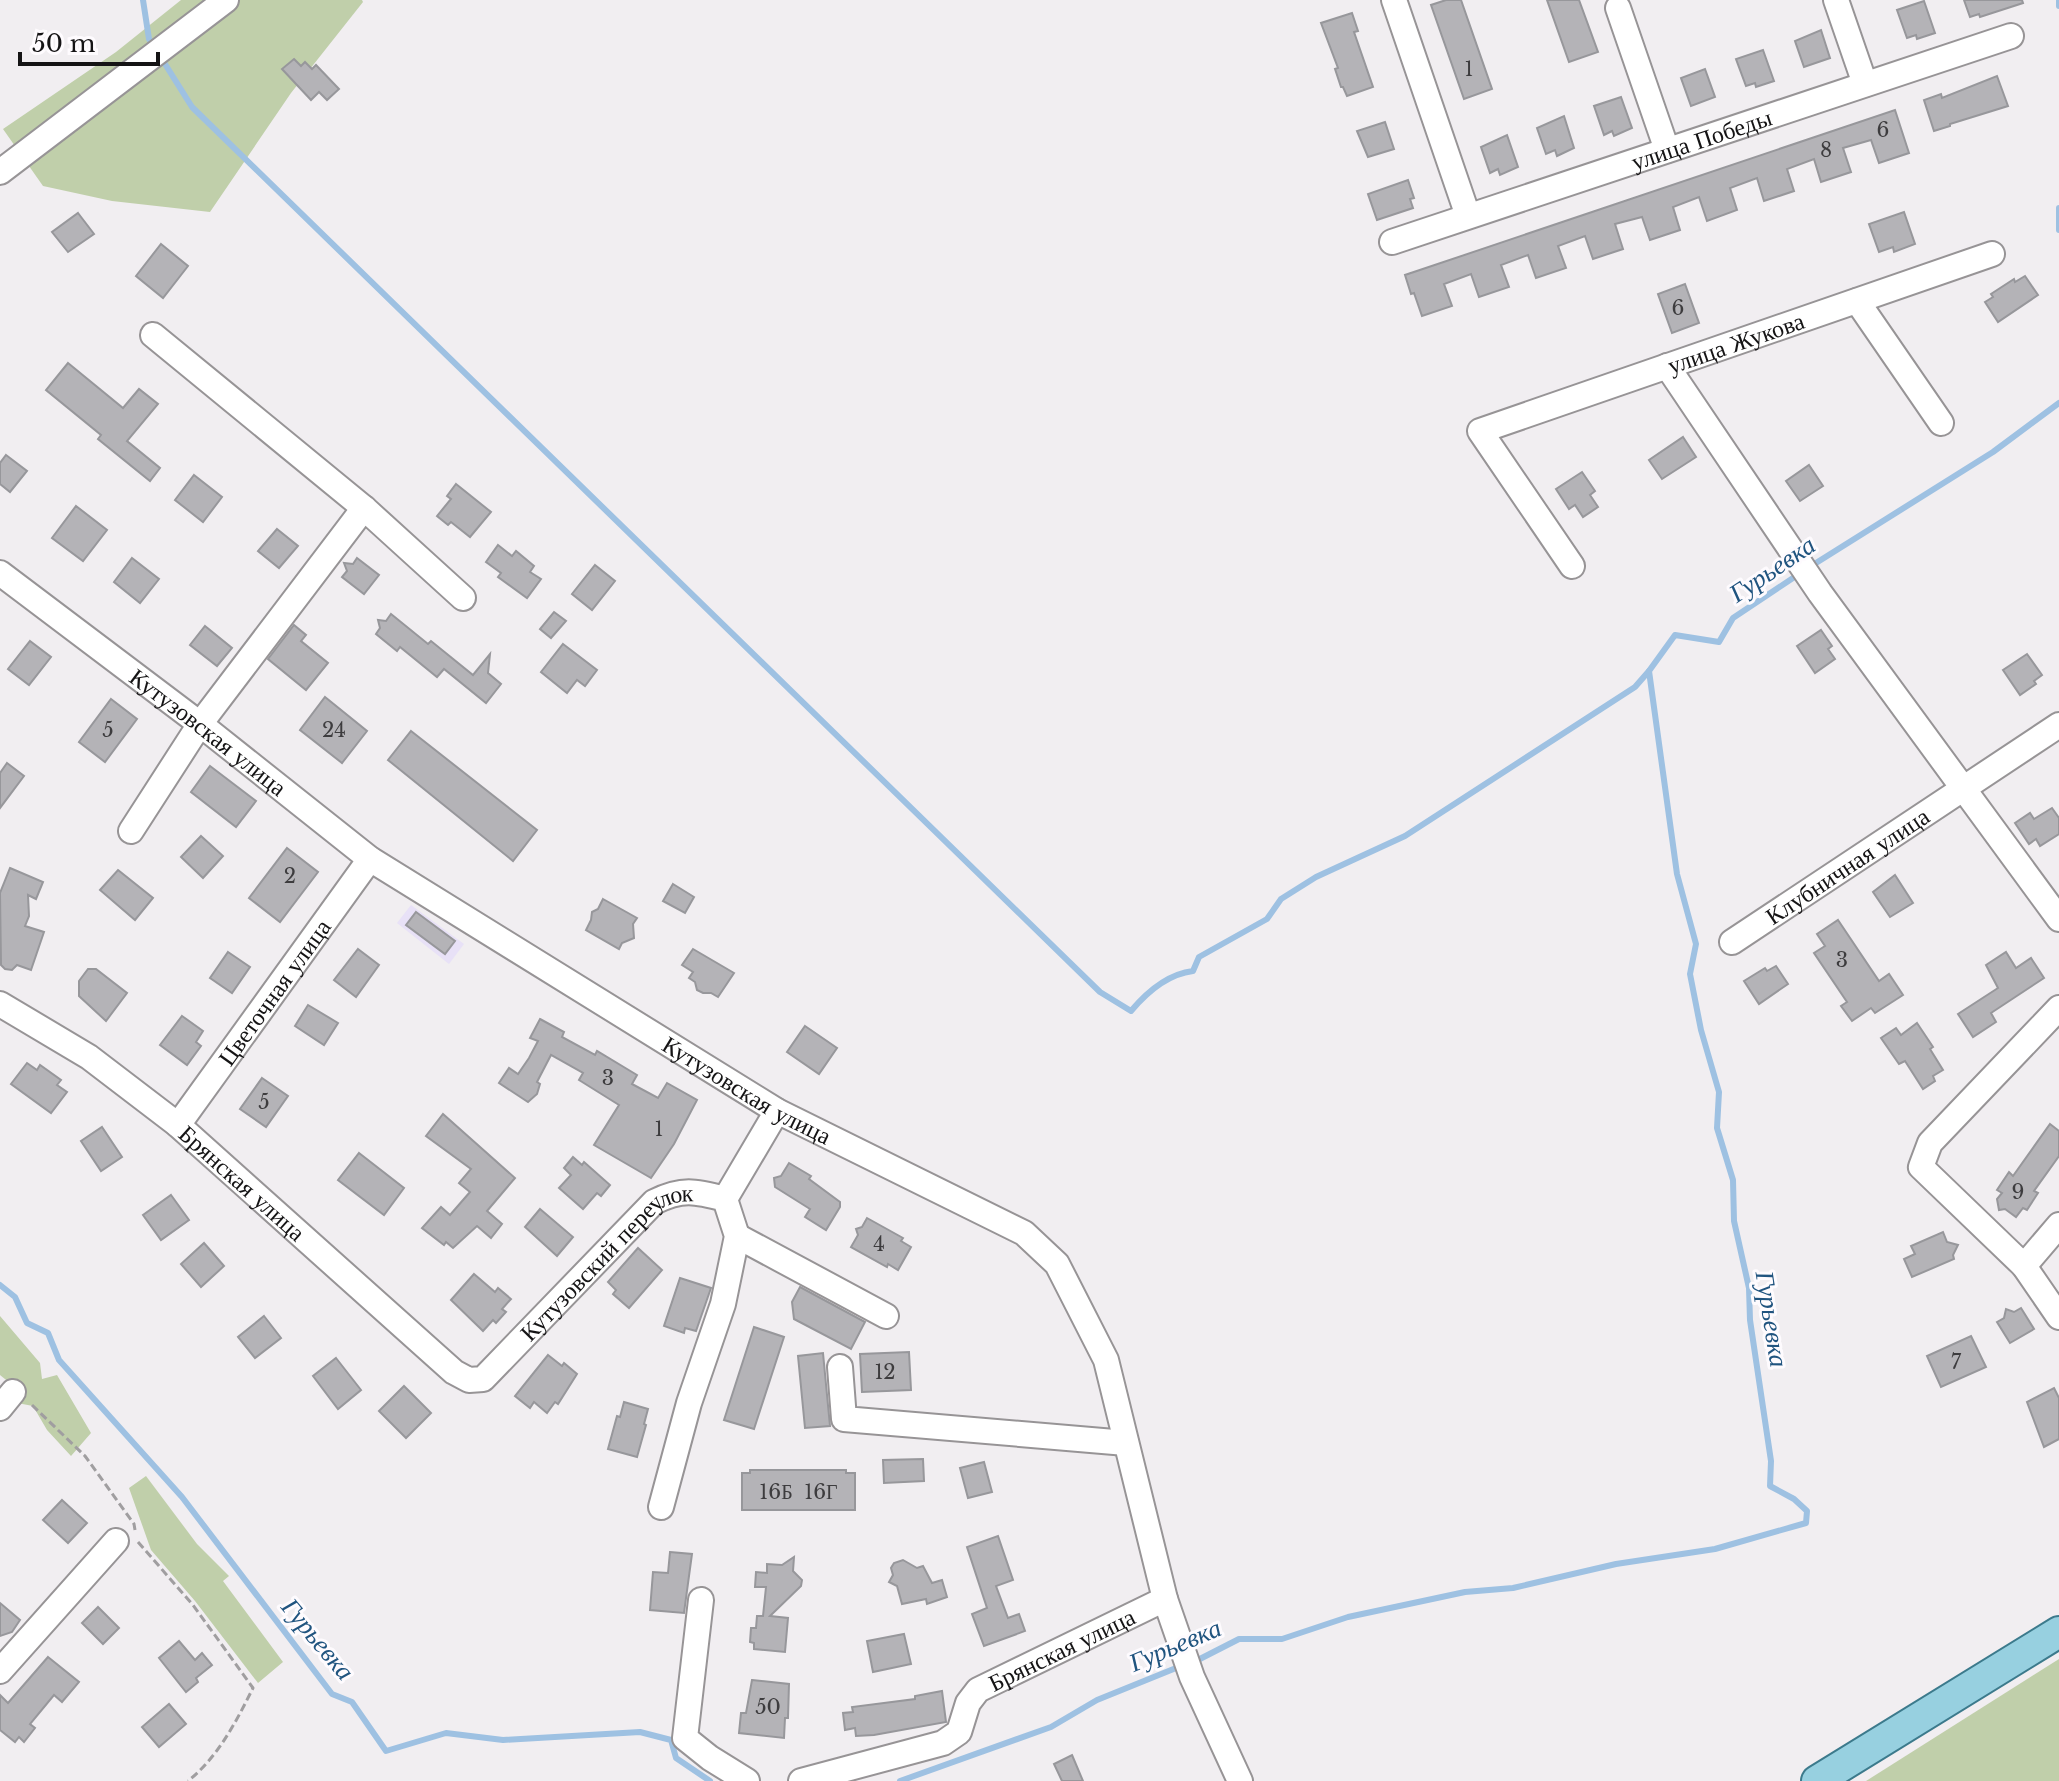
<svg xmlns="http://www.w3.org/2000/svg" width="2059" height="1781" font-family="'Libre Baskerville',serif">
  <rect width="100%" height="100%" fill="#f1eef1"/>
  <path fill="#e8e1f7" d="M 411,905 L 464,944 L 449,964 L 397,923 Z"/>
  <g fill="#c0cfaa">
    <path d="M 181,0 L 362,0 L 363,2 L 291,93 L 210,212 L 112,201 L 43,186 L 3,129 L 116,52 Z"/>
    <path d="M 0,1316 L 40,1363 L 42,1379 L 57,1375 L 91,1433 L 71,1456 L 47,1430 L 33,1406 L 12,1402 L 16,1388 L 0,1375 Z"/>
    <path d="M 146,1476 L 197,1544 L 229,1576 L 223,1581 L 283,1662 L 258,1683 L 195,1601 L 151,1550 L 129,1488 Z"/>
    <path d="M 2059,1659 L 2059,1781 L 1866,1781 Z"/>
  </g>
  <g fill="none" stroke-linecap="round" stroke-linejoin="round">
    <g stroke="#9ec1e2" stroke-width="6">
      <path d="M 143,0 L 149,39 L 154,46"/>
      <path d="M 2059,0 L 2059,6"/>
      <path d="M 160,56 L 192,107 L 1100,992 L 1131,1011 C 1147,992 1168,974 1193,971 L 1199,957 L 1267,919 L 1281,899 L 1316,877 L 1405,836 L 1635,687 L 1649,671"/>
      <path d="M 2059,208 L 2059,230"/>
      <path d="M 1808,568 L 1993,452 L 2059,403"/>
      <path d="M 0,1285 L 15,1297 L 27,1323 L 48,1333 L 59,1360 L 182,1497 L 332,1694 L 352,1702 L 386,1751 L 446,1733 L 503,1740 L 640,1732 L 671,1740 L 676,1758 L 710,1781"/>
      <path d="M 1192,1663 L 1239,1639 L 1282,1639 L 1348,1617 L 1465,1592 L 1513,1588 L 1616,1564 L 1715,1549 L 1806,1523 L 1807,1511 L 1794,1499 L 1770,1486 L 1771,1461 L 1750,1320 L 1749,1288 L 1734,1221 L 1733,1180 L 1717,1128 L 1719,1092 L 1701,1030 L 1690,974 L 1696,944 L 1677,874 L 1649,671 L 1675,635 L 1719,642 L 1733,618 L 1799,574"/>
      <path d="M 900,1781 L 1051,1727 L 1097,1700 L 1181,1666"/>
    </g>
  </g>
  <g fill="#b4b3b7" stroke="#97979b" stroke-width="2">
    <path d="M 1446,0 L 1461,0 L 1492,89 L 1464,99 L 1431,5 Z"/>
    <path d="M 1547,0 L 1579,0 L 1598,52 L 1569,62 Z"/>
    <path d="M 1964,0 L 2022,0 L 2023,3 L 1980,17 L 1979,14 L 1970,17 Z"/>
    <path d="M 1924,1 L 1935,33 L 1917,39 L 1916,35 L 1907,38 L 1897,10 Z"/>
    <path d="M 1352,13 L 1358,31 L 1354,32 L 1373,87 L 1347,96 L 1343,87 L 1341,87 L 1335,69 L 1338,68 L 1321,23 Z"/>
    <path d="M 1821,30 L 1830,58 L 1804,67 L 1795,41 Z"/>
    <path d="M 1763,50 L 1774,81 L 1756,87 L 1755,83 L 1746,86 L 1736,59 Z"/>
    <path d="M 294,59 L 301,66 L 305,62 L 312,69 L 316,65 L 339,89 L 327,100 L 319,92 L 311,100 L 282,69 Z"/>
    <path d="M 1705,69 L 1715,97 L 1691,106 L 1681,78 Z"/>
    <path d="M 1997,76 L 2008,106 L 1950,124 L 1950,126 L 1934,131 L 1924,100 L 1941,94 L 1942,98 Z"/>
    <path d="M 1621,97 L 1632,128 L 1614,136 L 1612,131 L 1604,135 L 1594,106 Z"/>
    <path d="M 1895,110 L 1909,153 L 1879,163 L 1871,140 L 1843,148 L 1851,172 L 1821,182 L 1814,159 L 1787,169 L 1794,191 L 1764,201 L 1757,178 L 1730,188 L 1737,210 L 1707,221 L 1699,197 L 1673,207 L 1680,230 L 1650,240 L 1642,217 L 1615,224 L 1623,249 L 1593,259 L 1585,236 L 1558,246 L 1566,268 L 1536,278 L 1528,255 L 1501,265 L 1509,287 L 1479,297 L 1471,274 L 1444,284 L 1452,306 L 1422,316 L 1414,293 L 1411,294 L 1405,275 Z"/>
    <path d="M 1564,116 L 1574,148 L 1557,156 L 1555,150 L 1546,154 L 1537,128 Z"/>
    <path d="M 1385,122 L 1394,149 L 1368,157 L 1357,131 Z"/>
    <path d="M 1507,135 L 1518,167 L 1500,175 L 1498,169 L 1490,173 L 1481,147 Z"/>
    <path d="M 1408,180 L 1414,198 L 1410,199 L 1413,208 L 1377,220 L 1368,194 Z"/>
    <path d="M 1904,212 L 1915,244 L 1894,252 L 1893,247 L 1879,252 L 1869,224 Z"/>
    <path d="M 78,213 L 94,234 L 68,252 L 52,232 Z"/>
    <path d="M 161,244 L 188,266 L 163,298 L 136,276 Z"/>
    <path d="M 2025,276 L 2038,295 L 1998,322 L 1985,302 L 1993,297 L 1991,294 L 2014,279 L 2015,282 Z"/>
    <path d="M 1685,284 L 1699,323 L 1672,333 L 1658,294 Z"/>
    <path d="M 68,363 L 123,408 L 139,389 L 158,404 L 127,441 L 160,468 L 150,481 L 98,439 L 101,435 L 46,390 Z"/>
    <path d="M 1683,437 L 1696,457 L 1662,479 L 1649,460 Z"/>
    <path d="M 6,455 L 27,471 L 10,492 L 0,484 L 0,463 Z"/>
    <path d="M 1809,465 L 1823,486 L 1800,501 L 1786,481 Z"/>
    <path d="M 1582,472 L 1595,491 L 1590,495 L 1598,507 L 1583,517 L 1575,505 L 1569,509 L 1556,489 Z"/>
    <path d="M 194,475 L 222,497 L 203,522 L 175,500 Z"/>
    <path d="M 456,484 L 491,512 L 470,537 L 451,522 L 448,525 L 437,516 L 451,499 L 447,496 Z"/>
    <path d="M 76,506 L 107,530 L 83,561 L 52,538 Z"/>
    <path d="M 277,529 L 298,546 L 279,568 L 258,551 Z"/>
    <path d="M 498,545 L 512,556 L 516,551 L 534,566 L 530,572 L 541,579 L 527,598 L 498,577 L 501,573 L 486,562 Z"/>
    <path d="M 132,558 L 159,579 L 140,603 L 114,582 Z"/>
    <path d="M 357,558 L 379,575 L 364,594 L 342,577 L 347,571 L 344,563 L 353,564 Z"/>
    <path d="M 595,565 L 615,581 L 592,610 L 572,594 Z"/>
    <path d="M 554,612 L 566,621 L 551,638 L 540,629 Z"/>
    <path d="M 391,614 L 428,644 L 431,641 L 473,675 L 490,654 L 488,673 L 501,684 L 486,703 L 444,669 L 437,677 L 400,647 L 397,651 L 376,634 L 380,628 L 378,620 L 386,621 Z"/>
    <path d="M 294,625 L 306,635 L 301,641 L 328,663 L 306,690 L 268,659 Z"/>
    <path d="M 205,626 L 232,648 L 217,666 L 190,645 Z"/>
    <path d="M 1821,630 L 1832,646 L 1828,649 L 1835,659 L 1815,673 L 1797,646 Z"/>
    <path d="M 30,641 L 51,657 L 29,685 L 8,669 Z"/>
    <path d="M 563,644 L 597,670 L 585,686 L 577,680 L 567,693 L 541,672 Z"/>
    <path d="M 2027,654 L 2042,675 L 2034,681 L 2036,684 L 2020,695 L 2003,670 Z"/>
    <path d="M 325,697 L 367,731 L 342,763 L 300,730 Z"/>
    <path d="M 111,699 L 137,719 L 105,762 L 79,742 Z"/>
    <path d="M 411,731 L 537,830 L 513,861 L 388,760 Z"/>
    <path d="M 7,763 L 24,776 L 0,808 L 0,773 Z"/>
    <path d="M 210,766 L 256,801 L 236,827 L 191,792 Z"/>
    <path d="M 2052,808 L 2059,818 L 2059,834 L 2040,846 L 2036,839 L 2029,844 L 2015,823 L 2030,813 L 2034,819 Z"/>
    <path d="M 201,836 L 223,856 L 203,878 L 181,857 Z"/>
    <path d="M 287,848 L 318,872 L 280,922 L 249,898 Z"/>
    <path d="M 10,868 L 43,882 L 36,899 L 28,895 L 29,916 L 25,926 L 44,932 L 31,970 L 17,965 L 12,970 L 5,969 L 1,965 L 0,893 Z"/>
    <path d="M 118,870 L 153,898 L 135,920 L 100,890 Z"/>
    <path d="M 1895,875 L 1913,903 L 1890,917 L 1873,892 Z"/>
    <path d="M 673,884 L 694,897 L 685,913 L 663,901 Z"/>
    <path d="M 603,899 L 637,918 L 633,924 L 634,938 L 622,943 L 619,949 L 586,930 L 591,920 L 592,912 L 598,909 Z"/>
    <path d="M 416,912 L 455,941 L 445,954 L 406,925 Z"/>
    <path d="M 1838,920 L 1879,981 L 1889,974 L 1903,995 L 1875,1013 L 1871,1008 L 1852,1021 L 1841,1006 L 1847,1002 L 1814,953 L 1825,946 L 1817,934 Z"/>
    <path d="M 358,949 L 379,965 L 356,997 L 334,980 Z"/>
    <path d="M 693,949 L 734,973 L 718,997 L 711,993 L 703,993 L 697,990 L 695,982 L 689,978 L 693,972 L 682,965 Z"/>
    <path d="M 228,952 L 250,967 L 232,993 L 210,978 Z"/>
    <path d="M 2006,952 L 2016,968 L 2031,958 L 2044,978 L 1991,1013 L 1996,1022 L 1973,1037 L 1958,1014 L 1998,988 L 1986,965 Z"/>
    <path d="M 1776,966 L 1788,984 L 1759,1004 L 1744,981 L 1765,968 L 1767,971 Z"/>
    <path d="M 88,969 L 96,969 L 127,993 L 106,1021 L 79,996 L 79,981 Z"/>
    <path d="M 308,1005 L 338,1023 L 324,1045 L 295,1026 Z"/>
    <path d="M 182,1016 L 203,1031 L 196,1042 L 201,1046 L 187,1065 L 160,1045 Z"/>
    <path d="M 540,1019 L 564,1032 L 562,1037 L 595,1055 L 597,1051 L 637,1075 L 632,1084 L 658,1098 L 667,1083 L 697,1100 L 674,1144 L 651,1178 L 594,1145 L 619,1105 L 579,1080 L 583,1073 L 551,1055 L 537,1082 L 540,1084 L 537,1094 L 528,1102 L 499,1083 L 509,1068 L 518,1074 L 529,1058 L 538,1041 L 530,1038 Z"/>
    <path d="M 1917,1023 L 1933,1047 L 1930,1049 L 1943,1070 L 1933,1076 L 1935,1081 L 1923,1089 L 1905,1061 L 1899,1064 L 1881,1038 L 1896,1028 L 1901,1035 Z"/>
    <path d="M 805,1026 L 837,1048 L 819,1074 L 787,1052 Z"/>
    <path d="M 27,1063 L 37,1070 L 40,1065 L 61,1080 L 57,1085 L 67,1092 L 51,1113 L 11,1084 Z"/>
    <path d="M 262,1078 L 288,1096 L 266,1127 L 240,1109 Z"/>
    <path d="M 443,1114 L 515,1178 L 487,1211 L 502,1224 L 491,1238 L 477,1226 L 453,1248 L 446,1242 L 444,1245 L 422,1228 L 441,1207 L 450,1215 L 470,1192 L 459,1183 L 471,1169 L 426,1136 Z"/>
    <path d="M 2050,1124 L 2059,1131 L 2059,1156 L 2034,1191 L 2038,1193 L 2027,1210 L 2023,1208 L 2016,1217 L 2005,1209 L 1999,1210 L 1997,1199 L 2002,1193 L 1997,1190 L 2009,1172 L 2013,1176 Z"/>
    <path d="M 102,1127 L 122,1157 L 101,1171 L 81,1141 Z"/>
    <path d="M 359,1153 L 404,1188 L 384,1215 L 338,1180 Z"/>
    <path d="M 573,1157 L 582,1165 L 584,1162 L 610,1185 L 601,1196 L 597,1193 L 583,1209 L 559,1188 L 571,1175 L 564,1168 Z"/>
    <path d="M 789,1163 L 811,1176 L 809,1179 L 840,1202 L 840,1207 L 826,1230 L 805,1217 L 810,1209 L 775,1187 L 774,1178 L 781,1176 Z"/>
    <path d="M 171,1195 L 189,1220 L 161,1240 L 143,1215 Z"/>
    <path d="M 540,1209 L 573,1237 L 557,1256 L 525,1227 Z"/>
    <path d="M 867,1218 L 903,1238 L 901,1241 L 911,1247 L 898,1270 L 888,1264 L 887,1267 L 851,1247 L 858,1235 L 856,1229 L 862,1227 Z"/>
    <path d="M 1943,1232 L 1947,1242 L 1958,1245 L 1953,1255 L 1954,1259 L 1912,1277 L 1904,1259 L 1915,1254 L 1911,1246 Z"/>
    <path d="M 204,1243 L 224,1266 L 201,1287 L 181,1264 Z"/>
    <path d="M 638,1248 L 662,1270 L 629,1308 L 613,1294 L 616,1290 L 608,1282 Z"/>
    <path d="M 474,1274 L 495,1292 L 498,1288 L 511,1299 L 502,1309 L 506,1312 L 496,1323 L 493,1320 L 483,1331 L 451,1300 Z"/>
    <path d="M 680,1278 L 711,1288 L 696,1331 L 685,1328 L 684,1333 L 664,1326 Z"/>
    <path d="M 800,1287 L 865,1322 L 851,1349 L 794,1319 L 792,1302 Z"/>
    <path d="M 2021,1308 L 2034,1329 L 2010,1343 L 1997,1322 L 2004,1318 L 2006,1309 L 2014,1312 Z"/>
    <path d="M 264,1316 L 281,1338 L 255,1358 L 238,1337 Z"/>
    <path d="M 754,1327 L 784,1337 L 754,1429 L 724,1420 Z"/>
    <path d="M 1971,1336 L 1986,1367 L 1941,1387 L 1927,1356 Z"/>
    <path d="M 909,1352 L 911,1390 L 862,1392 L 860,1354 Z"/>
    <path d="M 823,1353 L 830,1426 L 805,1428 L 798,1356 Z"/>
    <path d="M 548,1355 L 562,1366 L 564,1363 L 577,1374 L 558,1404 L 555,1402 L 547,1413 L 534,1402 L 530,1408 L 515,1396 Z"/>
    <path d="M 336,1358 L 361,1390 L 338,1409 L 313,1376 Z"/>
    <path d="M 404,1386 L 431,1413 L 406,1438 L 379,1411 Z"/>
    <path d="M 2054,1388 L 2059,1398 L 2059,1439 L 2044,1447 L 2027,1402 Z"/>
    <path d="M 624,1402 L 648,1409 L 644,1424 L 646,1425 L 637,1457 L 608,1449 L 617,1416 L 620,1417 Z"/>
    <path d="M 923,1459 L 924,1481 L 884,1483 L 883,1460 Z"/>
    <path d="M 984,1462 L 992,1492 L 968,1498 L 960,1468 Z"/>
    <path d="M 750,1470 L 846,1470 L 846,1473 L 855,1473 L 855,1510 L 742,1510 L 742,1473 L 750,1473 Z"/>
    <path d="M 62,1500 L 87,1523 L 68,1543 L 43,1520 Z"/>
    <path d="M 998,1536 L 1013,1580 L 996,1586 L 1008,1618 L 1019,1614 L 1025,1631 L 984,1646 L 972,1614 L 987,1608 L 967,1547 Z"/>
    <path d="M 670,1552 L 692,1554 L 684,1613 L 650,1610 L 653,1572 L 668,1573 Z"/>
    <path d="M 794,1557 L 793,1571 L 802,1580 L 801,1586 L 770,1616 L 788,1618 L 785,1652 L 754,1649 L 754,1643 L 750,1642 L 751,1628 L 756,1628 L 757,1616 L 763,1616 L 766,1587 L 755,1587 L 756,1572 L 767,1573 L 767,1564 L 782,1565 Z"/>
    <path d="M 903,1560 L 917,1568 L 923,1566 L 932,1583 L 942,1580 L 947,1597 L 927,1604 L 926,1599 L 902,1604 L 897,1586 L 889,1582 L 893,1575 L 891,1568 L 894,1563 Z"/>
    <path d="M 0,1603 L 20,1620 L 12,1632 L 0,1636 Z"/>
    <path d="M 98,1607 L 119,1628 L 103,1644 L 82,1623 Z"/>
    <path d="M 904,1634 L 911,1664 L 873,1672 L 867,1641 Z"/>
    <path d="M 179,1641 L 195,1660 L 202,1653 L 212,1665 L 196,1678 L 198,1682 L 186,1692 L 159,1658 Z"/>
    <path d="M 48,1657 L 79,1682 L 62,1702 L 54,1695 L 30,1724 L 35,1728 L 24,1742 L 19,1737 L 15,1742 L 0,1730 L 0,1695 L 8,1703 Z"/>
    <path d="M 752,1680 L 789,1684 L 788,1718 L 785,1718 L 784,1738 L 739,1733 L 741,1713 L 746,1713 Z"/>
    <path d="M 942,1691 L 946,1722 L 874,1735 L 856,1736 L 855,1728 L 845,1730 L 843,1713 L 853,1712 L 852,1707 L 915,1699 L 915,1696 Z"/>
    <path d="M 169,1704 L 186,1724 L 159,1747 L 142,1727 Z"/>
    <path d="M 1072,1755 L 1083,1781 L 1062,1781 L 1054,1764 Z"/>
  </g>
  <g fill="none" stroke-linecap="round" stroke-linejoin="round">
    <defs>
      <g id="minor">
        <path d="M 1394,0 L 1468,216"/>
        <path d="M 1836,0 L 1865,84"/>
        <path d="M 1618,8 L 1667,150"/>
        <path d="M 0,172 L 226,0"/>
        <path id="s1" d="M 1392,242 L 2011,36"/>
        <path d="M 1857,301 L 1941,423"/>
        <path d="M 153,335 L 364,508 L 463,598"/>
        <path d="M 1667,366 L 1820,593 L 2059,919"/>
        <path id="s2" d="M 1572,566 L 1480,431 L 1992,254"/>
        <path id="s3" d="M 0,573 L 200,724 L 370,859 L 777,1111 L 1024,1233 L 1057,1264 L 1106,1360 L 1165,1599 L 1192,1677 L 1240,1781"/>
        <path d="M 131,831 L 200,724 L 364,508"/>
        <path id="s4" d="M 1732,942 L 2059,725"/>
        <path id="s5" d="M 0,1004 L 89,1057 L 178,1125 L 454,1372 L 469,1380 L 483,1379 L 654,1202 C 682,1188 695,1191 725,1199 L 737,1236 L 723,1304 L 689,1403 L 661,1507"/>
        <path d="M 2059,1008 L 1930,1143 L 1921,1167 L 2024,1266 L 2059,1317"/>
        <path id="s6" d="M 178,1125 L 370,859"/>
        <path d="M 725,1199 L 777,1111"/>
        <path d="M 737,1236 L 886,1316"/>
        <path d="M 2024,1266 L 2059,1225"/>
        <path d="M 840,1367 L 844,1419 L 1126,1443"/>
        <path d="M 0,1408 L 13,1392"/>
        <path d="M 701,1600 L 685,1738 L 710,1758 L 747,1781"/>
        <path d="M 0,1671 L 116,1541"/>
        <path id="s7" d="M 801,1781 L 943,1743 L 959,1732 L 968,1703 L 978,1690 L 1165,1599"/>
      </g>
      <path id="major" d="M 1817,1781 L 2059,1632"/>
    </defs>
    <use href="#minor" stroke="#979496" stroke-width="28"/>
    <use href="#major" stroke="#3c7a8c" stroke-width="34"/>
    <g stroke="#a09ea0" stroke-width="3" stroke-dasharray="8 4" stroke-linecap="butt">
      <path d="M 32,1405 L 85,1456 L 134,1524 L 135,1530"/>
      <path d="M 138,1542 L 193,1605 L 253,1688 C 236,1722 218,1757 188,1781"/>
    </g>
    <use href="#minor" stroke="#fff" stroke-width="24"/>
    <use href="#major" stroke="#97d0e0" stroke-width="30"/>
  </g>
  <g text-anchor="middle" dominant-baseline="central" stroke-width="6" stroke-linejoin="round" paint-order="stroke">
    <g font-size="20" fill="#3d3c3e">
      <text x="1469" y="69">1</text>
      <text x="1883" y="130">6</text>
      <text x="1826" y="150">8</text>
      <text x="1678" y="308">6</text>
      <text x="108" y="730">5</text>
      <text x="334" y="730">24</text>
      <text x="290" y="876">2</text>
      <text x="1842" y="960">3</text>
      <text x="608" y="1078">3</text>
      <text x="264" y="1102">5</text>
      <text x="659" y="1129">1</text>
      <text x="2018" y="1192">9</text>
      <text x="879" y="1244">4</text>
      <text x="1956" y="1362">7</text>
      <text x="885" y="1372">12</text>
      <text x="776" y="1492">16Б</text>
      <text x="821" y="1492">16Г</text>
      <text x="768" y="1707">50</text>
    </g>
    <g font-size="24" fill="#151415" stroke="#fefbfe">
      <text stroke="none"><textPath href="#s1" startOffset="326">улица Победы</textPath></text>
      <text stroke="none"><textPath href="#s2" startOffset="434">улица Жукова</textPath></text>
      <text stroke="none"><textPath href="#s3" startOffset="262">Кутузовская улица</textPath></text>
      <text stroke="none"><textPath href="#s4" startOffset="138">Клубничная улица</textPath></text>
      <text stroke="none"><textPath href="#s6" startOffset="164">Цветочная улица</textPath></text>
      <text stroke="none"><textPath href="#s3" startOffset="910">Кутузовская улица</textPath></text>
      <text stroke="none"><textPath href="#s5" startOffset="302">Брянская улица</textPath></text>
      <text stroke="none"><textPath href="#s5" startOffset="790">Кутузовский переулок</textPath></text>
      <text stroke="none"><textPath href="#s7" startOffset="306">Брянская улица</textPath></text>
    </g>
    <g font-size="26" font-style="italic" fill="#20547f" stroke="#fefbfe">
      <text transform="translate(1772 569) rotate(-34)">Гурьевка</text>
      <text transform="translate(1772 1319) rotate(81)">Гурьевка</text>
      <text transform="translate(318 1639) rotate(50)">Гурьевка</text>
      <text transform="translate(1175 1645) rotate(-23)">Гурьевка</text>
    </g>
  </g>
  <path d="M20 52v12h138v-12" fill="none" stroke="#151415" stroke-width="4"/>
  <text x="32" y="52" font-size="24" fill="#151415" stroke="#fefbfe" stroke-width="6" paint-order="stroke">50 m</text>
</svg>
